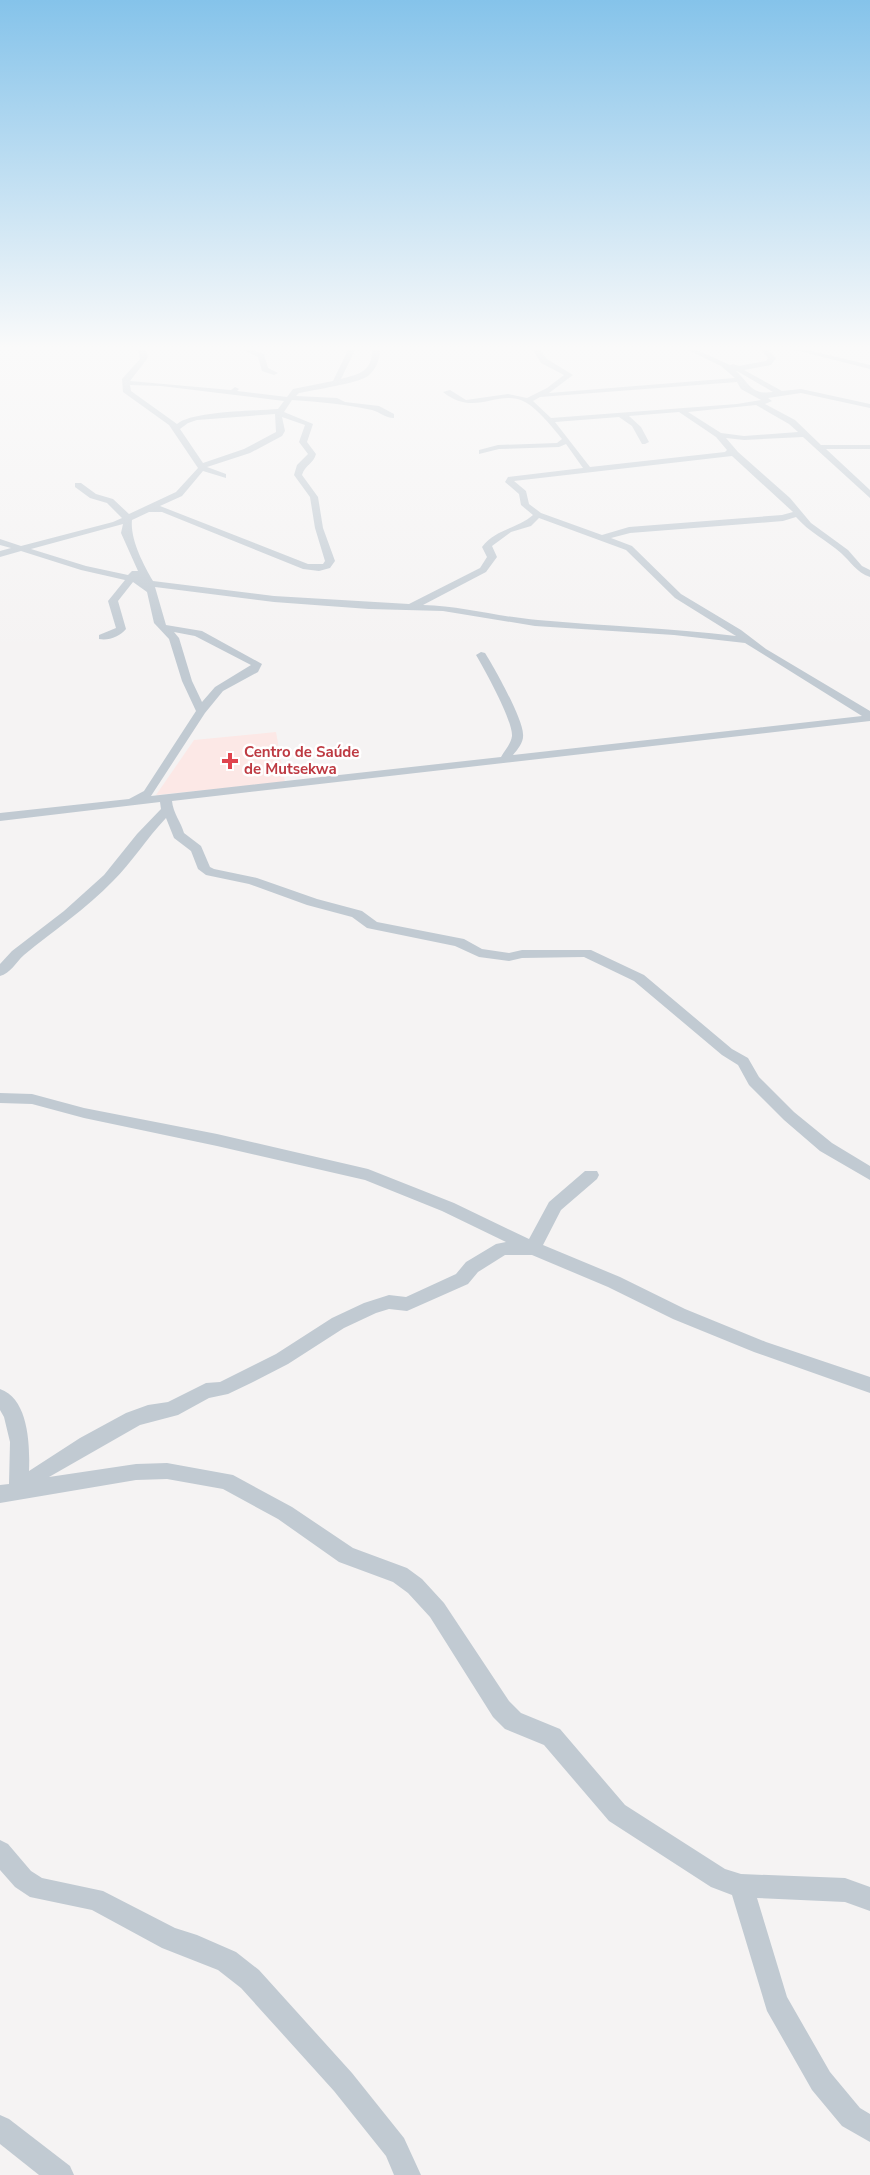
<svg xmlns="http://www.w3.org/2000/svg" width="870" height="2175" font-family="'Nunito Sans',sans-serif">
  <rect width="100%" height="100%" fill="#f5f3f3"/>
  <path fill="#fce8e6" d="M 276,732 L 285,782 L 156,795 L 194,740 Z"/>
  <g fill="none" stroke-linecap="round" stroke-linejoin="round">
    <g fill="#c1cad2" fill-rule="evenodd">
      <path d="M 138,350 L 145,350 L 148,355 L 147,359 L 130,381 L 231,390 L 235,387 L 239,389 L 237,391 L 287,397 L 293,389 L 333,381 L 348,350 L 355,350 L 341,379 C 359,374 372,372 372,350 L 380,350 C 380,360 376,369 368,376 C 359,383 313,390 299,393 L 296,396 L 337,398 L 345,402 L 379,406 L 394,414 L 394,418 C 385,418 380,412 372,410 C 345,404 320,402 292,400 L 284,412 L 313,424 L 307,442 L 316,454 C 314,463 305,465 302,475 L 318,497 L 323,528 L 335,561 L 330,568 L 319,571 L 303,569 L 162,512 L 149,512 L 132,520 C 130,539 143,564 153,581 L 274,596 L 409,604 L 480,568 L 487,557 L 482,547 C 495,529 517,529 533,515 L 521,505 L 519,494 L 505,482 L 508,477 L 583,468 L 566,444 L 559,447 L 499,449 L 479,454 L 479,450 L 498,445 L 557,443 L 562,439 C 555,430 536,407 525,402 C 498,388 475,418 443,392 L 450,390 L 466,400 L 508,394 L 527,398 L 547,388 L 564,375 L 541,363 L 533,350 L 540,350 L 547,359 L 573,375 L 549,393 L 735,378 L 721,366 L 688,350 L 697,350 L 730,365 L 733,364 L 739,366 L 766,361 L 768,358 L 761,350 L 768,350 L 776,358 L 771,365 L 744,370 L 782,391 L 801,389 L 870,404 L 870,408 L 801,393 L 768,398 L 772,401 L 765,404 L 795,420 L 821,445 L 870,445 L 870,449 L 826,449 L 870,490 L 870,498 L 803,437 L 744,440 L 726,438 L 738,452 L 790,498 L 811,523 L 848,550 L 862,566 L 870,570 L 870,577 C 856,572 851,562 841,553 C 826,540 809,532 796,517 L 783,521 L 630,533 L 611,538 L 632,546 L 681,594 L 741,630 L 766,649 L 870,711 L 870,721 L 172,801 C 173,813 181,822 184,833 L 201,846 L 210,867 L 214,869 L 257,878 L 317,899 L 362,911 L 377,922 L 464,939 L 482,949 L 509,953 L 522,950 L 591,950 L 644,975 L 732,1049 L 748,1058 L 759,1077 L 794,1112 L 832,1143 L 870,1166 L 870,1180 L 820,1151 L 784,1120 L 749,1085 L 738,1065 L 722,1055 L 634,981 L 584,957 L 522,958 L 509,961 L 479,957 L 455,946 L 367,928 L 352,917 L 307,905 L 249,884 L 206,875 L 198,869 L 191,851 L 174,838 L 166,818 C 147,838 132,862 113,881 C 86,909 53,931 24,955 C 16,962 10,974 0,976 L 0,964 L 12,951 L 64,911 L 104,875 L 137,834 L 161,809 L 160,802 L 0,821 L 0,813 L 129,799 L 144,791 L 196,711 L 182,681 L 169,639 L 154,623 L 147,592 L 133,582 L 118,601 L 126,629 C 120,636 109,641 99,639 L 99,635 L 116,628 L 108,601 L 125,580 L 81,570 L 21,551 L 0,557 L 0,551 L 11,548 L 0,545 L 0,539 L 21,546 L 113,522 L 122,518 L 107,503 L 90,498 L 75,487 L 75,483 L 81,483 L 96,494 L 113,499 L 129,514 L 176,492 L 198,468 L 169,425 L 123,392 L 122,379 L 140,359 ZM 736,371 L 737,371 L 773,392 C 751,395 750,384 736,371 ZM 737,382 L 741,389 L 761,400 L 737,404 L 551,418 L 533,401 L 540,397 ZM 130,385 L 161,386 L 284,401 L 278,409 C 255,411 192,411 177,424 L 131,391 ZM 756,405 L 789,424 L 798,432 L 744,436 L 721,433 L 688,412 ZM 679,412 L 716,437 L 727,450 L 725,452 L 590,467 L 555,422 L 619,417 L 632,426 L 642,444 L 645,444 L 649,442 L 641,427 L 629,416 ZM 275,414 L 276,432 L 244,449 L 203,463 L 180,429 L 188,423 L 197,420 ZM 282,417 L 305,425 L 299,442 L 308,454 L 297,465 L 294,475 L 310,497 L 315,528 L 325,561 L 323,564 L 308,564 L 160,506 L 182,496 L 203,471 L 226,478 L 226,474 L 207,467 L 250,453 L 282,436 L 285,431 ZM 732,456 L 793,512 L 782,515 L 629,527 L 602,535 L 541,513 L 529,504 L 526,491 L 514,481 ZM 539,518 L 626,550 L 675,598 L 736,636 C 670,628 604,626 538,620 C 499,617 462,606 423,605 L 486,572 L 497,557 L 492,546 L 511,532 L 531,526 ZM 123,524 L 121,533 L 138,571 L 132,571 L 128,575 L 86,566 L 31,549 ZM 155,587 L 274,602 L 369,609 L 443,611 L 535,626 L 674,635 L 745,643 L 862,716 L 513,755 C 518,749 524,742 523,734 C 523,719 494,667 485,653 L 481,652 L 476,655 C 485,670 513,721 512,736 C 511,744 505,750 501,757 L 151,796 L 205,713 L 223,691 L 258,672 L 262,664 L 202,631 L 166,625 ZM 174,632 L 195,636 L 251,665 L 215,687 L 202,702 L 192,681 L 179,638 Z"/>
      <path d="M 243,350 L 253,350 L 264,354 L 268,368 L 278,373 L 274,375 L 262,371 L 258,357 Z"/>
      <path d="M 795,350 L 808,350 L 870,365 L 870,369 Z"/>
      <path d="M 0,1093 L 32,1094 L 84,1108 L 217,1134 L 368,1169 L 454,1203 L 529,1239 L 549,1202 L 585,1171 L 597,1171 L 599,1175 L 597,1179 L 561,1210 L 543,1245 L 620,1277 L 685,1309 L 766,1342 L 870,1377 L 870,1393 L 754,1352 L 673,1319 L 608,1287 L 532,1255 L 505,1255 L 478,1272 L 468,1284 L 407,1311 L 389,1309 L 376,1313 L 344,1328 L 288,1364 L 251,1383 L 228,1394 L 209,1398 L 178,1415 L 140,1425 L 49,1477 L 136,1464 L 167,1463 L 233,1475 L 292,1507 L 353,1548 L 407,1568 L 422,1579 L 444,1603 L 509,1701 L 521,1713 L 560,1729 L 625,1805 L 725,1869 L 741,1874 L 845,1878 L 870,1887 L 870,1911 L 845,1902 L 757,1898 L 787,1997 L 830,2072 L 860,2108 L 870,2114 L 870,2142 L 842,2126 L 812,2090 L 767,2011 L 732,1895 L 711,1887 L 609,1821 L 544,1745 L 505,1729 L 493,1717 L 430,1617 L 408,1593 L 393,1582 L 339,1562 L 278,1519 L 223,1489 L 167,1479 L 136,1480 L 0,1503 L 0,1485 L 9,1484 L 10,1442 L 4,1417 L 0,1410 L 0,1389 C 29,1399 30,1446 29,1471 L 80,1438 L 126,1413 L 148,1405 L 168,1402 L 206,1383 L 220,1382 L 276,1354 L 332,1318 L 364,1303 L 389,1295 L 406,1297 L 456,1274 L 466,1262 L 496,1244 L 506,1242 L 442,1211 L 365,1180 L 217,1146 L 84,1118 L 32,1104 L 0,1103 Z"/>
      <path d="M 0,1840 L 8,1844 L 31,1871 L 42,1878 L 103,1891 L 175,1928 L 197,1935 L 236,1952 L 259,1970 L 352,2073 L 404,2138 L 421,2175 L 394,2175 L 386,2156 L 334,2091 L 241,1988 L 218,1970 L 162,1948 L 92,1910 L 30,1897 L 15,1887 L 0,1870 Z"/>
      <path d="M 0,2115 L 9,2119 L 70,2166 L 74,2175 L 39,2175 L 0,2144 Z"/>
    </g>
  </g>
  <linearGradient id="sky" x2="0" y2="1"><stop stop-color="#85c3ea"/><stop offset="0.53" stop-color="#fafafa"/><stop offset="1" stop-color="#fafafa" stop-opacity="0"/></linearGradient>
  <rect width="870" height="655" fill="url(#sky)"/>
  <path fill="#e0444e" stroke="#fff" stroke-width="2" d="M227 752h6v6h6v6h-6v6h-6v-6h-6v-6h6z"/>
  <g text-anchor="middle" dominant-baseline="central" stroke-width="5" stroke-linejoin="round" paint-order="stroke">
    <g font-size="15" font-weight="bold" fill="#be3a42" stroke="#fff" text-anchor="start">
      <text x="244" y="752">Centro de Saúde<tspan x="244" dy="17">de Mutsekwa</tspan></text>
    </g>
  </g>
</svg>
